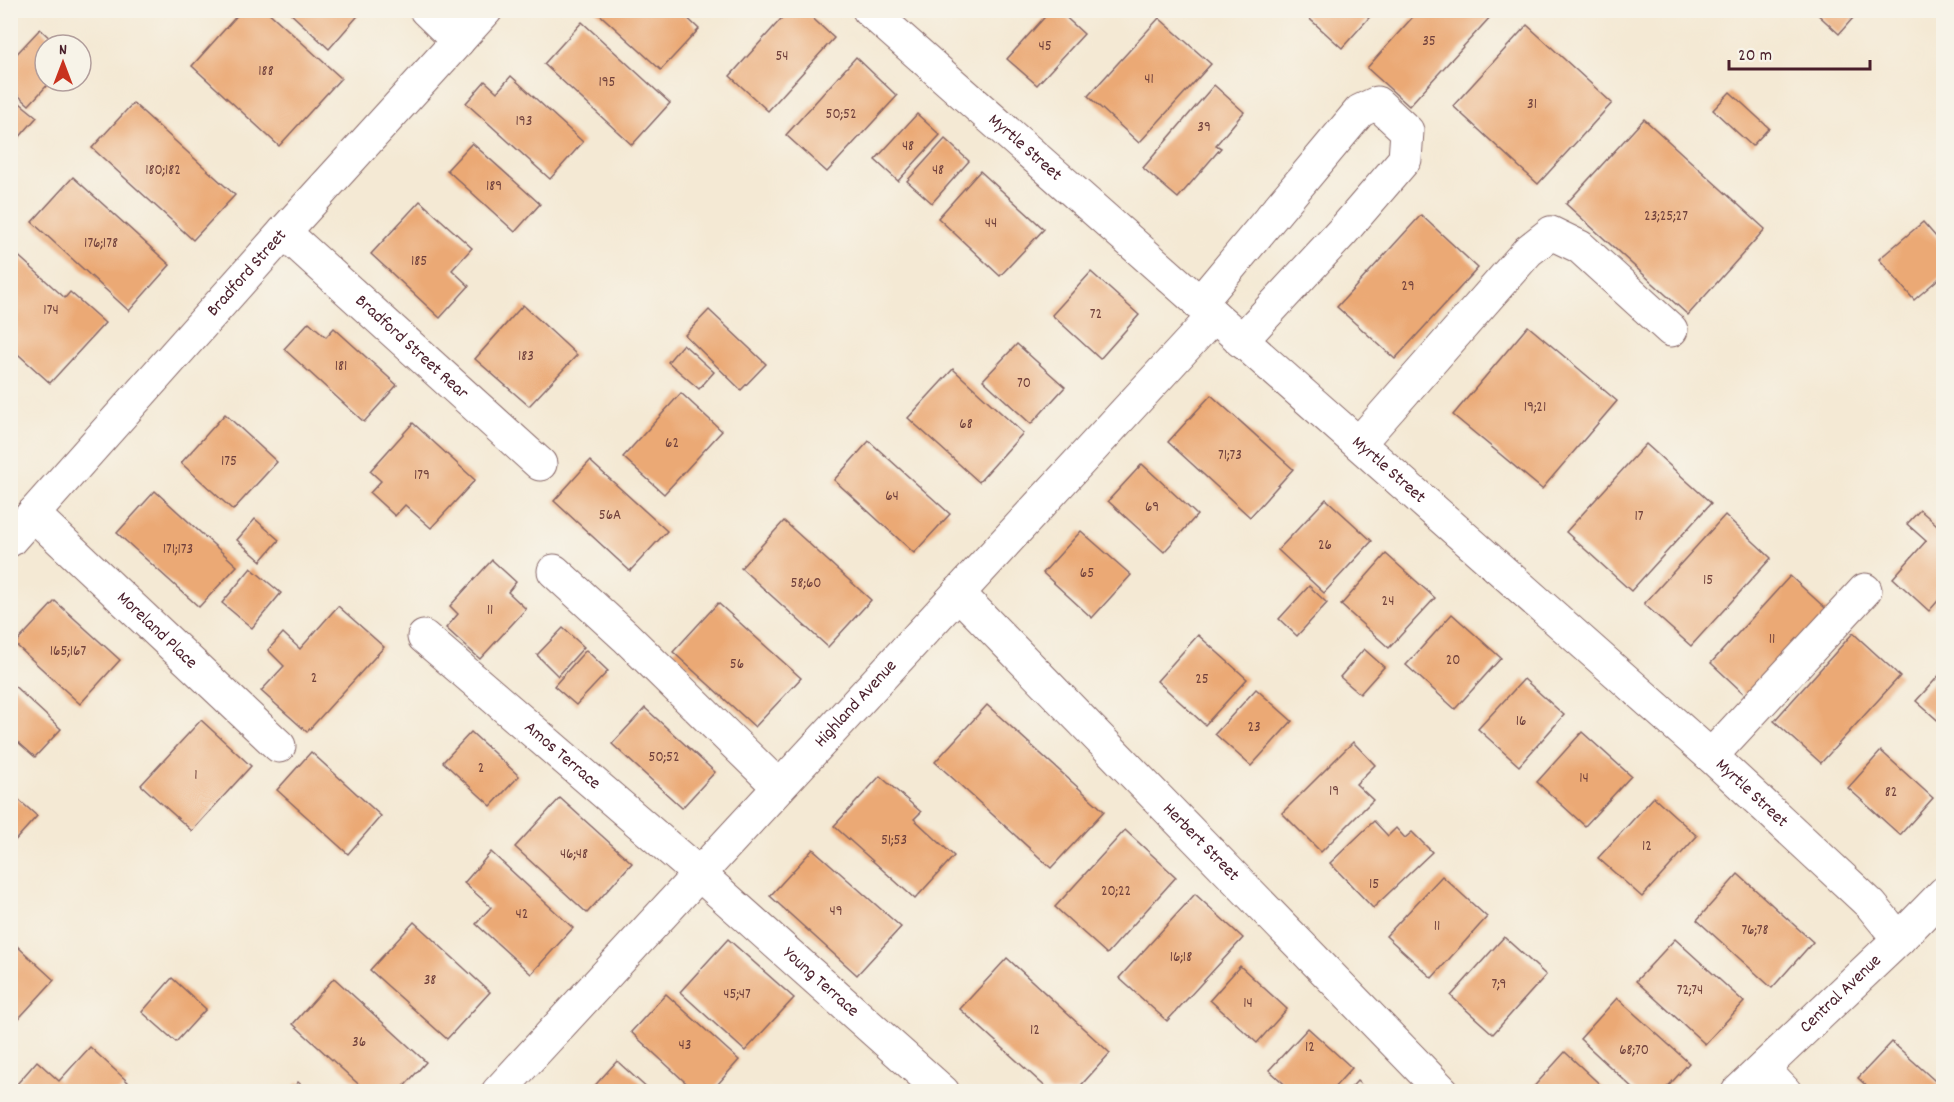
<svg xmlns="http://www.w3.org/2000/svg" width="1954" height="1102" font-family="Dekko,sans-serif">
  <rect width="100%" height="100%" fill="#f7f3e8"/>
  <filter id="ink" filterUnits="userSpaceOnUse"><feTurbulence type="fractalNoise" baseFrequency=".0167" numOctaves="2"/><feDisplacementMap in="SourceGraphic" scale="12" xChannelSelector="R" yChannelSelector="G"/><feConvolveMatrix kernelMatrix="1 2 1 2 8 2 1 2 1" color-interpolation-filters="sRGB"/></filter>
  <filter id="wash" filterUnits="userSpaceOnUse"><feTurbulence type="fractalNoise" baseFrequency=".008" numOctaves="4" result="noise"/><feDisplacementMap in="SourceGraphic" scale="24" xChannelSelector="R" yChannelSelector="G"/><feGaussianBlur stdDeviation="1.35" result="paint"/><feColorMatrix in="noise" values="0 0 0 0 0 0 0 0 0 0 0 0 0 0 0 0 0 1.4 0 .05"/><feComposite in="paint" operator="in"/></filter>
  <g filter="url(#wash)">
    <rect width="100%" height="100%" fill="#f4e9d4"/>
    <g id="blocks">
      <g fill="#eba974">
        <path d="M 242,10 L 266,10 L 341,78 L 279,146 L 192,66 Z"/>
        <path d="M 287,10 L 363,10 L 329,49 Z"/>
        <path d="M 595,10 L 679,10 L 699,29 L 661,70 Z"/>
        <path d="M 789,10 L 804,10 L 834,38 L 768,111 L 730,76 Z"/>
        <path d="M 1051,10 L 1058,10 L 1084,34 L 1037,85 L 1007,59 Z"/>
        <path d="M 1303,10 L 1376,10 L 1342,48 L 1302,12 Z"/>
        <path d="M 1419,10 L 1487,10 L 1492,15 L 1409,106 L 1367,68 Z"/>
        <path d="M 1813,10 L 1860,10 L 1839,34 Z"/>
        <path d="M 1159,18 L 1211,64 L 1139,143 L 1088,96 Z"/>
        <path d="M 582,22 L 670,103 L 632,145 L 544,64 Z"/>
        <path d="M 1527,25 L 1612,103 L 1538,184 L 1453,106 Z"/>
        <path d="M 40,29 L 57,45 L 45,45 L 45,81 L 51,81 L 29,105 L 10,88 L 10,61 Z"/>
        <path d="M 856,57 L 897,96 L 827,172 L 786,135 Z"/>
        <path d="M 511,76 L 583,142 L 550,179 L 466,103 L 485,81 L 497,92 Z"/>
        <path d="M 1214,85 L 1244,112 L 1216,145 L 1221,148 L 1178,198 L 1143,168 Z"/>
        <path d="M 1730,92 L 1769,128 L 1752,146 L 1713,110 Z"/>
        <path d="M 10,95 L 37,117 L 10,148 Z"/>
        <path d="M 133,103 L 235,195 L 193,240 L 92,148 Z"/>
        <path d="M 917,114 L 940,135 L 898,181 L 875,160 Z"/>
        <path d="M 1644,119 L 1765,229 L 1688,315 L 1566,204 Z"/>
        <path d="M 945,139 L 969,161 L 932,203 L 907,181 Z"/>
        <path d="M 472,143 L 540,204 L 515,232 L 447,170 Z"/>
        <path d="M 980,171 L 1044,229 L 1000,276 L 938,218 Z"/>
        <path d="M 73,177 L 170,265 L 129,311 L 32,222 Z"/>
        <path d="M 420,201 L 472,248 L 452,270 L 469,286 L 440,318 L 371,254 Z"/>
        <path d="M 1421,215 L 1478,268 L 1395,359 L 1337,307 Z"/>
        <path d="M 1923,222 L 1944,246 L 1944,274 L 1914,300 L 1879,259 Z"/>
        <path d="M 13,251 L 65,298 L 70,292 L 105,323 L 50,383 L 10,347 L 10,254 Z"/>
        <path d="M 1091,272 L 1139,315 L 1100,359 L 1052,315 Z"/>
        <path d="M 523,305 L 577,355 L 529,406 L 475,359 Z"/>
        <path d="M 709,310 L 766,364 L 741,390 L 685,335 Z"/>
        <path d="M 309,322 L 326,337 L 334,328 L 397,385 L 364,422 L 284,349 Z"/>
        <path d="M 1528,326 L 1617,401 L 1542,489 L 1453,415 Z"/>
        <path d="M 683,344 L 714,372 L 699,389 L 668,362 Z"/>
        <path d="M 1017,344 L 1065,387 L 1031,424 L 983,380 Z"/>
        <path d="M 953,369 L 1023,433 L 979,482 L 908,418 Z"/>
        <path d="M 681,393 L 722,431 L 664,494 L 623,457 Z"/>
        <path d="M 1211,395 L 1293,469 L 1250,517 L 1168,442 Z"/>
        <path d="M 225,414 L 277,462 L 233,510 L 181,463 Z"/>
        <path d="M 413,423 L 475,480 L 431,528 L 405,505 L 395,516 L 370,493 L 381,481 L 370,471 Z"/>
        <path d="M 869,441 L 950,514 L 914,553 L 834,480 Z"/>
        <path d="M 1646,444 L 1711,503 L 1631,591 L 1566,532 Z"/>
        <path d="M 590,461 L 667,531 L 630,571 L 554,501 Z"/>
        <path d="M 1142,464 L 1197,515 L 1164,552 L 1108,501 Z"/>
        <path d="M 155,491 L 237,566 L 199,607 L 117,533 Z"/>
        <path d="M 1326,499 L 1372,541 L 1324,593 L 1278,550 Z"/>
        <path d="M 1920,510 L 1944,531 L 1944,594 L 1929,611 L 1893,578 L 1926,541 L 1907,524 Z"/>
        <path d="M 1725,515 L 1771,558 L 1691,646 L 1644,604 Z"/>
        <path d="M 255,519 L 279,540 L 261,561 L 237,540 Z"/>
        <path d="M 784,521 L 871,600 L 828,647 L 741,568 Z"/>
        <path d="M 1081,531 L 1131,575 L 1092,618 L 1043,573 Z"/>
        <path d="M 1386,554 L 1435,598 L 1389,648 L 1341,605 Z"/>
        <path d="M 492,560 L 516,582 L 508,592 L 526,609 L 480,659 L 446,628 L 458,614 L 450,606 Z"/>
        <path d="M 251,568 L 281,593 L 252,628 L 222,603 Z"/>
        <path d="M 1790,576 L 1834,616 L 1755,704 L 1711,663 Z"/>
        <path d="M 1309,586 L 1327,603 L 1297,636 L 1279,619 Z"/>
        <path d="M 55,601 L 120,660 L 80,704 L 15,644 Z"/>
        <path d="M 718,603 L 801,678 L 755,727 L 673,652 Z"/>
        <path d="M 338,606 L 384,647 L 307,732 L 261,691 L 284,666 L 268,650 L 283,633 L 300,649 Z"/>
        <path d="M 1452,614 L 1501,658 L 1455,709 L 1406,665 Z"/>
        <path d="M 563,628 L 584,647 L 558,676 L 537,655 Z"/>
        <path d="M 1853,633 L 1900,676 L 1821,763 L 1774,721 Z"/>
        <path d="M 1198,635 L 1247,679 L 1205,725 L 1157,681 Z"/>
        <path d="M 1364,649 L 1384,667 L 1360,694 L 1340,677 Z"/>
        <path d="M 586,650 L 608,671 L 576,705 L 554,686 Z"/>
        <path d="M 1944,670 L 1944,726 L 1916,701 Z"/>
        <path d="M 1524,679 L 1564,715 L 1519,766 L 1478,729 Z"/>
        <path d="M 10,682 L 61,729 L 35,757 L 10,735 Z"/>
        <path d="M 1256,689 L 1292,721 L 1251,766 L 1215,734 Z"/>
        <path d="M 987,705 L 1104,811 L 1051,868 L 935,762 Z"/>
        <path d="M 645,708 L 715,772 L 682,808 L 612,744 Z"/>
        <path d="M 201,720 L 251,766 L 192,831 L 141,785 Z"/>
        <path d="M 471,732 L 519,776 L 491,806 L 443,762 Z"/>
        <path d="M 1582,732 L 1631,776 L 1585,826 L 1537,782 Z"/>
        <path d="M 1353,742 L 1375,765 L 1356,784 L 1373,800 L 1321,852 L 1282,813 Z"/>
        <path d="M 1881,751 L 1933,798 L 1900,835 L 1848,788 Z"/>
        <path d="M 311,752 L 381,816 L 348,854 L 277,790 Z"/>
        <path d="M 880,776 L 921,812 L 914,819 L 954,856 L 915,899 L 834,826 Z"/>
        <path d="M 10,792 L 37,816 L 10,846 Z"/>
        <path d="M 1654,797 L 1697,836 L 1642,897 L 1598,858 Z"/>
        <path d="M 560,798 L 632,863 L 587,913 L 515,847 Z"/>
        <path d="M 1374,821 L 1388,836 L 1396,828 L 1405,838 L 1412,832 L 1432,852 L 1373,908 L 1330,863 Z"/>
        <path d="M 1125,830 L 1176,877 L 1107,954 L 1055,907 Z"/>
        <path d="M 813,849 L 901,927 L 857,975 L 770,896 Z"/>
        <path d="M 491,852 L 573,928 L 531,974 L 476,924 L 491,907 L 464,883 Z"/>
        <path d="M 1738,874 L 1813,942 L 1772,988 L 1697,920 Z"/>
        <path d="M 1442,876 L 1487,917 L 1432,978 L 1386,936 Z"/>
        <path d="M 1195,894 L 1243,938 L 1167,1021 L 1119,978 Z"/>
        <path d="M 414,922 L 490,992 L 447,1039 L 370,970 Z"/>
        <path d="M 1504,937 L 1546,975 L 1493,1034 L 1451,996 Z"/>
        <path d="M 728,939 L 794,998 L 745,1051 L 680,992 Z"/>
        <path d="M 1675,939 L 1744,1002 L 1705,1044 L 1636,981 Z"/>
        <path d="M 17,946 L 54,980 L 10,1028 L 10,953 Z"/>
        <path d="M 1007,958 L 1110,1053 L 1075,1092 L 1051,1092 L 960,1009 Z"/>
        <path d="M 1240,966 L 1287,1009 L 1257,1043 L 1210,1000 Z"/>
        <path d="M 172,978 L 206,1009 L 176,1042 L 142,1012 Z"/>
        <path d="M 334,978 L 426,1062 L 399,1092 L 367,1092 L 293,1024 Z"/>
        <path d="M 666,994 L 739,1060 L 711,1092 L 696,1092 L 631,1032 Z"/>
        <path d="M 1617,998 L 1689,1063 L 1663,1092 L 1637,1092 L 1580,1039 Z"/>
        <path d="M 1308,1028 L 1352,1068 L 1330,1092 L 1293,1092 L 1269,1070 Z"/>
        <path d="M 1892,1042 L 1944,1089 L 1944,1092 L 1873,1092 L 1858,1078 Z"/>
        <path d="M 90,1047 L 128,1082 L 119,1092 L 10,1092 L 37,1061 L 59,1081 Z"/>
        <path d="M 1565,1052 L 1608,1092 L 1529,1092 Z"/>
        <path d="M 617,1061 L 651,1092 L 589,1092 Z"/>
        <path d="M 1357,1081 L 1369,1092 L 1347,1092 Z"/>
        <path d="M 298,1082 L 309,1092 L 290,1092 Z"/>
      </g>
    </g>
  </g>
  <g filter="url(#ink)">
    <use href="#blocks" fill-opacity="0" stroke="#866666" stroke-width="1.5"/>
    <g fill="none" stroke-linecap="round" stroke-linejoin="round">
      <defs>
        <g id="minor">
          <path d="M 426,10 L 458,41"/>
          <path id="s1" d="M 869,10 L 1711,756 L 1871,905 L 1899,939"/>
          <path id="s2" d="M 284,232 L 540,464"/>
          <path d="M 1199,304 L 1360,111 L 1377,103 L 1407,131 L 1405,159 L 1343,231 L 1241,341"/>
          <path d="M 1359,443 L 1528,251 L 1551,233 L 1580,247 L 1671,330"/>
          <path id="s3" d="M 33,514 L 279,746"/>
          <path id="s4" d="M 10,540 L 284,232 L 486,10"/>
          <path d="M 554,571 L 626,637 L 779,787"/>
          <path id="s5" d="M 958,593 L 1443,1092"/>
          <path id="s6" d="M 424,637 L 699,874 L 943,1092"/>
          <path d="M 1711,756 L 1865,590"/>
          <path d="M 1763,1069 L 1785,1092"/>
          <path id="s7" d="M 498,1092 L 1214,316"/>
          <path id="s8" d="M 1738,1092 L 1899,939 L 1944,893"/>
        </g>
      </defs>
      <use href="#minor" stroke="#866666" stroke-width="35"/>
      <use href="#minor" stroke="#fff" stroke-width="33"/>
    </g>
  </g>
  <g text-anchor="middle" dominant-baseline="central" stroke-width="6" stroke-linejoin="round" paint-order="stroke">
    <g font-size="15" fill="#72423d">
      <text x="1429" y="42">35</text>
      <text x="1045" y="47">45</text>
      <text x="782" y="57">54</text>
      <text x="266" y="72">188</text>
      <text x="1149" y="80">41</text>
      <text x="607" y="83">195</text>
      <text x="1532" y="105">31</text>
      <text x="841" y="115">50;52</text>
      <text x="524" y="122">193</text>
      <text x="1204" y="128">39</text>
      <text x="908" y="147">48</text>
      <text x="163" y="171">180;182</text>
      <text x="938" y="171">48</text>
      <text x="494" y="187">189</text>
      <text x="1666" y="217">23;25;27</text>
      <text x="991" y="224">44</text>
      <text x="101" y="244">176;178</text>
      <text x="419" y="262">185</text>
      <text x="1408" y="287">29</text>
      <text x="51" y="311">174</text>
      <text x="1096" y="315">72</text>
      <text x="526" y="357">183</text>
      <text x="341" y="367">181</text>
      <text x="1024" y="384">70</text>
      <text x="1535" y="408">19;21</text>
      <text x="966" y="425">68</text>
      <text x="672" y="444">62</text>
      <text x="1230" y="456">71;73</text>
      <text x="229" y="462">175</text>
      <text x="422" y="476">179</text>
      <text x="892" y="497">64</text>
      <text x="1152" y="508">69</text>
      <text x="610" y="516">56A</text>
      <text x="1639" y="517">17</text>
      <text x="1325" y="546">26</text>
      <text x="178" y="550">171;173</text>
      <text x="1087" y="574">65</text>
      <text x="1708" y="581">15</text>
      <text x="806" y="584">58;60</text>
      <text x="1388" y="602">24</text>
      <text x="490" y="611">11</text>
      <text x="1772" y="640">11</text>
      <text x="68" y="652">165;167</text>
      <text x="1453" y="661">20</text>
      <text x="737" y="665">56</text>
      <text x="314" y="679">2</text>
      <text x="1202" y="680">25</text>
      <text x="1521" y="722">16</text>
      <text x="1254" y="728">23</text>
      <text x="664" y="758">50;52</text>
      <text x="481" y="769">2</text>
      <text x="196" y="776">1</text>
      <text x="1584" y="779">14</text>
      <text x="1334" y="792">19</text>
      <text x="1891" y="793">82</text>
      <text x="894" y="841">51;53</text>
      <text x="1647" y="847">12</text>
      <text x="574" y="855">46;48</text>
      <text x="1374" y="885">15</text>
      <text x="1116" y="892">20;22</text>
      <text x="836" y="912">49</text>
      <text x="522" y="915">42</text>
      <text x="1437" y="927">11</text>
      <text x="1755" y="931">76;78</text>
      <text x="1181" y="958">16;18</text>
      <text x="430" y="981">38</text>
      <text x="1499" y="985">7;9</text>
      <text x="1690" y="991">72;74</text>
      <text x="737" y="995">45;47</text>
      <text x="1248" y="1004">14</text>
      <text x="1035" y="1031">12</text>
      <text x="359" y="1043">36</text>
      <text x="685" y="1046">43</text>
      <text x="1310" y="1048">12</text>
      <text x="1634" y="1051">68;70</text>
    </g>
    <g font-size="18" fill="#4a1f2b" stroke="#f7f3e8">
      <text stroke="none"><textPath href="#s1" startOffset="208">Myrtle Street</textPath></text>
      <text stroke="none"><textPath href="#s4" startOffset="357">Bradford Street</textPath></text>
      <text stroke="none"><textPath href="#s2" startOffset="172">Bradford Street Rear</textPath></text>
      <text stroke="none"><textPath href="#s1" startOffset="694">Myrtle Street</textPath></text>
      <text stroke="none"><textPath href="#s3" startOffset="170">Moreland Place</textPath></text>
      <text stroke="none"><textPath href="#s7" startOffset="528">Highland Avenue</textPath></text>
      <text stroke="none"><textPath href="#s6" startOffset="182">Amos Terrace</textPath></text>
      <text stroke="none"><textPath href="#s1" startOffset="1180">Myrtle Street</textPath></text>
      <text stroke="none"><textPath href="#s5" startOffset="348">Herbert Street</textPath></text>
      <text stroke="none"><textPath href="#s6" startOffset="526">Young Terrace</textPath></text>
      <text stroke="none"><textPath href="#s8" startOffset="142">Central Avenue</textPath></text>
    </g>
  </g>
  <rect width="1954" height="1102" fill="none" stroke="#f7f3e8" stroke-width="36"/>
  <g transform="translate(63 63)"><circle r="28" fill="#f7f3e8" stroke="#b29e9c" stroke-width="1.5"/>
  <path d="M0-4.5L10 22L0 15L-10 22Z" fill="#c8321e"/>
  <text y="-9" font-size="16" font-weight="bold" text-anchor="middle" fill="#4a1f2b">N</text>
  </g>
  <path d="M1729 60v9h141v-9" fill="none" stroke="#4a1f2b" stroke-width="3"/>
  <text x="1738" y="60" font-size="18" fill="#4a1f2b" stroke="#f7f3e8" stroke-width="4.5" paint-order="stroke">20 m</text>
</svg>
